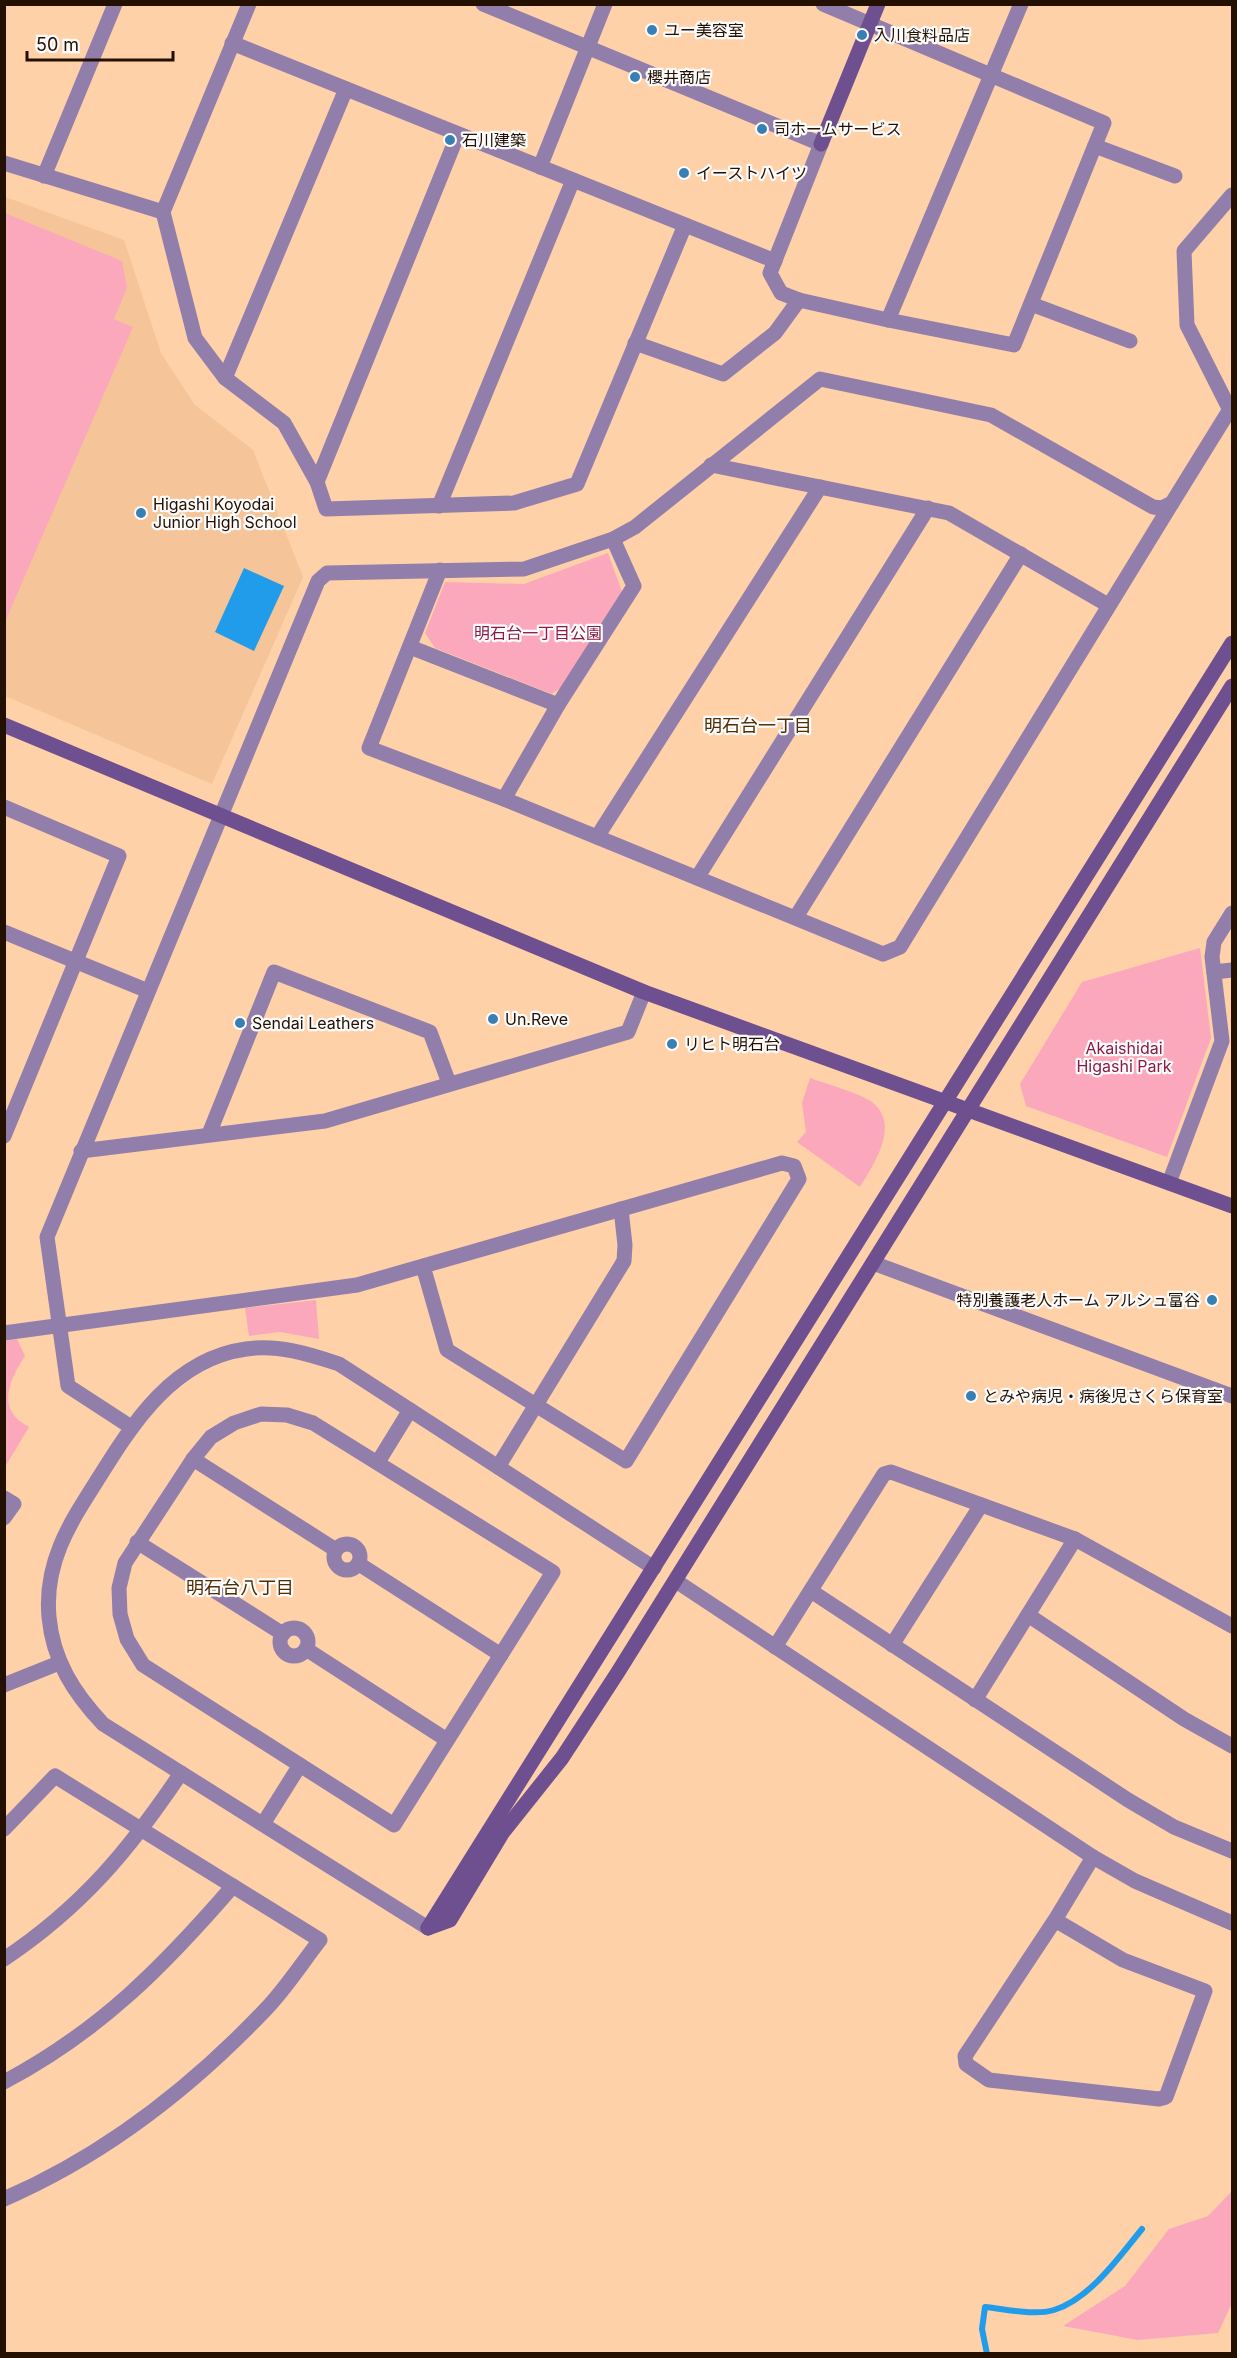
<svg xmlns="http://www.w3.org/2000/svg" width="1237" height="2358" font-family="Inter,'Noto Sans JP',sans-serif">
  <rect width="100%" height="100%" fill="#fed1a8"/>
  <path fill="#f5c498" d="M 5,197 L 124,240 L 161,353 L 194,404 L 253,450 L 303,577 L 212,784 L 5,696 Z"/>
  <g fill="#fca8bc">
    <path d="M 5,213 L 122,261 L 127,288 L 114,319 L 133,327 L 5,622 Z"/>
    <path d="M 608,553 L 622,592 L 568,683 L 552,694 L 435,648 L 425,633 L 445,582 L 524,584 Z"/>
    <path d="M 1200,948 L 1211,1038 L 1167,1157 L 1026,1106 L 1020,1084 L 1082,982 Z"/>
    <path d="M 810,1078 C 824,1083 862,1094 872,1102 C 901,1125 874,1164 860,1187 L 797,1142 L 806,1132 L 802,1103 Z"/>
    <path d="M 316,1300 L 319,1339 L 280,1332 L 249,1336 L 245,1308 Z"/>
    <path d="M 17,1339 L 25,1356 C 15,1371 0,1397 14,1415 C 17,1420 24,1424 29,1427 L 5,1467 L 5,1341 Z"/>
    <path d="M 1232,2191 L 1232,2303 L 1218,2333 L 1138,2340 L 1063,2326 L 1125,2286 L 1169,2229 L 1208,2216 Z"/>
  </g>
  <path fill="#209ceb" d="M 244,568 L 284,586 L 254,651 L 215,632 Z"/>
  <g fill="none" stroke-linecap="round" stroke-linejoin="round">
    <path stroke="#209ceb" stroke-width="6" d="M 987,2354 L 982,2329 L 985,2307 C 1006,2309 1034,2316 1054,2310 C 1090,2299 1119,2257 1142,2229"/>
    <g stroke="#917eab" stroke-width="15">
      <path d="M 249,4 L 163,212 L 195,338 L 225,378 L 284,423 L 317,482 L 326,509 L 514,503 L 577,484 L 685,225"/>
      <path d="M 483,4 L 821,144 L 770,273 L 781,293 L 799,300"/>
      <path d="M 823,4 L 1104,123 L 1014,345 L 888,320"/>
      <path d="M 232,43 L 775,261"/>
      <path d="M 1095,146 L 1175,176"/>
      <path d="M 4,163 L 163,212"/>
      <path d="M 540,167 L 605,4"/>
      <path d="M 44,176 L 115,4"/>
      <path d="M 1031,304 L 1130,341"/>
      <path d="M 635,343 L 723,374 L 775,333 L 799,300 L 888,320 L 1021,4"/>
      <path d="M 225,378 L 346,89"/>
      <path d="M 1230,410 L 1187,325 L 1184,251 L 1232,195"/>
      <path d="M 711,465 L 949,513 L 1108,605"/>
      <path d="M 317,482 L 458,134"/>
      <path d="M 439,506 L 573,180"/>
      <path d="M 440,570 L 369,748 L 504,799 L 883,954 L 900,947 L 1172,503"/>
      <path d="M 410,647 L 558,705"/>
      <path d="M 504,799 L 558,705 L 634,586 L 613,539"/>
      <path d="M 4,807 L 119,856 L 4,1136"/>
      <path d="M 597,837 L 820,487"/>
      <path d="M 697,878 L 928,508"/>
      <path d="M 796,917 L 1021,554"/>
      <path d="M 4,932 L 148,991"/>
      <path d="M 1214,972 L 1232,970"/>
      <path d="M 209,1134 L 274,972 L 430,1032 L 449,1083"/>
      <path d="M 81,1151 L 325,1121 L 628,1032 L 644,992"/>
      <path d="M 1169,1183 L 1222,1041 L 1212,957 L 1214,942 L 1232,913"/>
      <path d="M 873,1263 L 1232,1396"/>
      <path d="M 4,1333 L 357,1285 L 782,1163 L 794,1166 L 799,1179 L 626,1461 L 447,1350 L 423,1266"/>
      <path d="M 261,1414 L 287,1415 L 313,1423 L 553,1572 L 394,1825 L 143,1665 L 127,1639 L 120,1614 L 119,1588 L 125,1563 L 193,1459 L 211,1437 L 234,1423 Z"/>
      <path d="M 131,1427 L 68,1386 L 47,1237 L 318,581 L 327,573 L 524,569 L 613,539 L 635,527 L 820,379 L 991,415 L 1153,507 L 1162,508 L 1172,503 L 1232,406"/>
      <path d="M 193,1459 L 336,1550"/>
      <path d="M 378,1462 L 410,1410"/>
      <path d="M 498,1467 L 624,1261 L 625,1245 L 621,1209"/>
      <path d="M 4,1498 L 14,1504 L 4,1518"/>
      <path d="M 137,1542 L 283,1634"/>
      <circle cx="347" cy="1557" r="13"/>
      <path d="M 359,1564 L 501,1655"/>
      <path d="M 676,1581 L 1093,1857 L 1135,1881 L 1232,1923"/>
      <path d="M 811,1591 L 1128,1800 L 1174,1827 L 1232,1851"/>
      <path d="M 1028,1615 L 1184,1719 L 1232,1746"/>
      <circle cx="294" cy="1642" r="14"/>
      <path d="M 892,1645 L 981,1505"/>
      <path d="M 775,1647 L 884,1474 L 891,1472 L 1075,1539 L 1232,1626"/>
      <path d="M 306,1649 L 447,1740"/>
      <path d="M 4,1685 L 59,1663"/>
      <path d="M 975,1700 L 1075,1539"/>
      <path d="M 263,1824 L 300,1765"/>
      <path d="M 4,1829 L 55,1776 L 320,1940 C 302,1963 286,1988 266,2009 C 192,2087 103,2156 4,2199"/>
      <path d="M 1055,1920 L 1123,1960 L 1205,1991 L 1166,2097 L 1159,2099 L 989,2080 L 966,2064 L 965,2056 L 1055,1920 L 1093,1857"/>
      <path d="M 428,1928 L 103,1724 C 74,1693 53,1661 49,1617 C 44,1562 70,1523 98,1479 C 133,1423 173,1359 246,1349 C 277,1344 309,1354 339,1364 L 654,1568"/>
      <path d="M 4,1959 C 82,1907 130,1849 181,1773"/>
      <path d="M 4,2082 C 100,2031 163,1967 233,1886"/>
    </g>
    <g stroke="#6e5091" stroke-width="15">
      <path d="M 821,144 L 878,4"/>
      <path d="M 4,725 L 644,992 L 1232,1206"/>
      <path d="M 428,1928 L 1232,643"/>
      <path d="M 428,1928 L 450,1920 L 503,1832 L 562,1758 L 618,1672 L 1232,686"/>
    </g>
  </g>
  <g fill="#387fb4" stroke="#fcfcfc" stroke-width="2">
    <circle cx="652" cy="30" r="6"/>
    <circle cx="862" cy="35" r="6"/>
    <circle cx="635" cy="77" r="6"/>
    <circle cx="762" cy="129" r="6"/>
    <circle cx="450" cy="140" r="6"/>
    <circle cx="684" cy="173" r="6"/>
    <circle cx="141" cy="513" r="6"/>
    <circle cx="493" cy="1019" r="6"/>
    <circle cx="240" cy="1023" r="6"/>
    <circle cx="672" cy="1044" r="6"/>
    <circle cx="1212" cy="1300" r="6"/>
    <circle cx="971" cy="1396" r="6"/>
  </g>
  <g text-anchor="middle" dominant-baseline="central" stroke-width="4.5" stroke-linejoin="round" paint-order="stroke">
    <g font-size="16" fill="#241000" stroke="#fcfcfc" text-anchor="start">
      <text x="664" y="30">ユー美容室</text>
      <text x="874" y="35">入川食料品店</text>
      <text x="647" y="77">櫻井商店</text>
      <text x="774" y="129">司ホームサービス</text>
      <text x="462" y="140">石川建築</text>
      <text x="696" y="173">イーストハイツ</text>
      <text x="153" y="504">Higashi Koyodai<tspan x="153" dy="18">Junior High School</tspan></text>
      <text x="505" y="1019">Un.Reve</text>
      <text x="252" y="1023">Sendai Leathers</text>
      <text x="684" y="1044">リヒト明石台</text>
      <text x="1200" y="1300" text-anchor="end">特別養護老人ホーム アルシュ富谷</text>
      <text x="983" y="1396">とみや病児・病後児さくら保育室</text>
    </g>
    <g font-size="16" fill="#8a1b45" stroke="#fcfcfc">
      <text x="538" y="633">明石台一丁目公園</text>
      <text x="1124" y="1048">Akaishidai<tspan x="1124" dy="18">Higashi Park</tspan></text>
    </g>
    <g font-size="18" fill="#502d02" stroke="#fcfcfc">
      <text x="758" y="725">明石台一丁目</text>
      <text x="240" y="1587">明石台八丁目</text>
    </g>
  </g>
  <rect width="1237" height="2358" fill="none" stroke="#241000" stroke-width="12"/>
  <path d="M27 51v9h146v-9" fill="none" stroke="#241000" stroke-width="3"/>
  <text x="36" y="51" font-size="18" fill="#241000" stroke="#fcfcfc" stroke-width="4.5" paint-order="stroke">50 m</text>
</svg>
